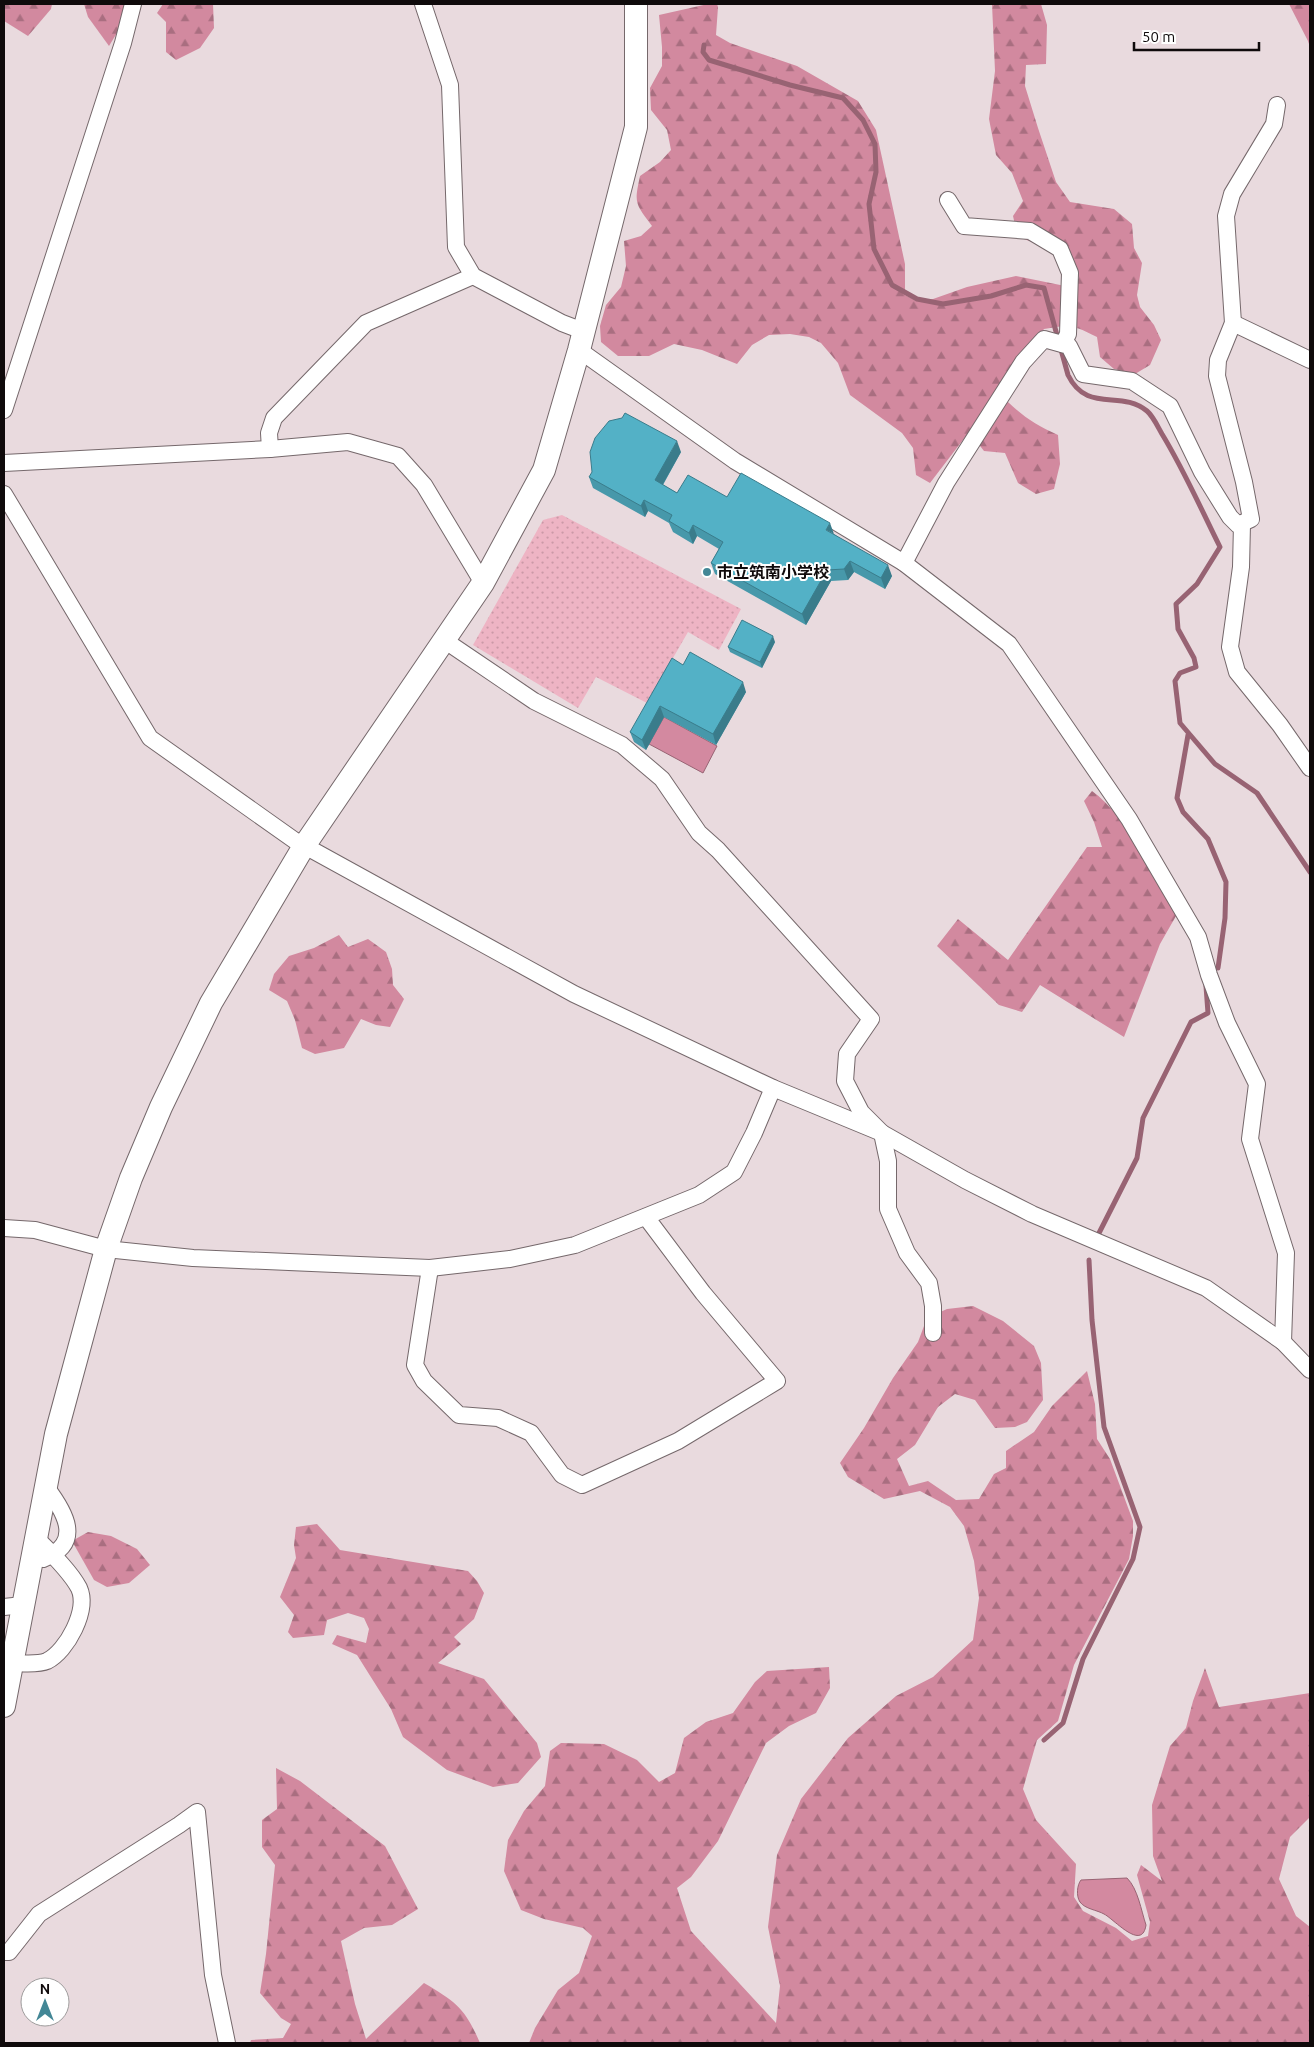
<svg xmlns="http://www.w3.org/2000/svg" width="1314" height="2047" font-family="Ubuntu,'Noto Sans JP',sans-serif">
  <defs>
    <pattern id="forest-firs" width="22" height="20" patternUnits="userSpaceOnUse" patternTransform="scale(1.25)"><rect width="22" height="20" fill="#d2899f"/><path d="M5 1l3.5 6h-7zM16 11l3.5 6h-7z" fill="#a96e80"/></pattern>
    <pattern id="park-dots" width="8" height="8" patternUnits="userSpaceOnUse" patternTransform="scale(1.25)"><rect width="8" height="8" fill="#eeb4c4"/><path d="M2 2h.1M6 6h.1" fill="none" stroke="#cb99a7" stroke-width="1.8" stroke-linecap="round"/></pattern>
  </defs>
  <rect width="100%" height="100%" fill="#e9dade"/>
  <g fill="url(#forest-firs)">
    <path d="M 4,4 L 52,4 L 51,9 L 28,36 L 4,21 Z"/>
    <path d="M 84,4 L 130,4 L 131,10 L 109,46 L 88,17 Z"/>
    <path d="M 163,4 L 213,4 L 214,28 L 200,48 L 176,60 L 166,52 L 166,22 L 157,13 Z"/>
    <path d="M 708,4 L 717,4 L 718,7 L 716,35 L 730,43 L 797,66 L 858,101 L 876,130 L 905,264 L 905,295 L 916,301 L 933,299 L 967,287 L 1016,276 L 1070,287 L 1079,278 C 1067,253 1043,246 1018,237 L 1013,216 L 1023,201 L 1012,173 L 996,155 L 989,119 L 995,71 L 992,4 L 1041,4 L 1047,25 L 1046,64 L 1026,65 L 1025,86 L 1038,128 L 1056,182 L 1070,202 L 1114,209 L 1132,224 L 1134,248 L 1142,263 L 1137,295 L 1140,307 L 1154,325 L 1161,340 L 1150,365 L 1135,374 L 1114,369 L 1100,357 L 1097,337 C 1074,325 1069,324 1044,329 L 997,391 C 1017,412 1032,424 1058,435 L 1060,464 L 1054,489 L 1036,494 L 1018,483 L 1005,453 L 984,451 L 969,432 L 930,483 L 916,475 L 913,448 L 902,433 L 850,395 L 838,363 L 821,343 L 809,337 L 790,334 L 769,335 L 752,345 L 737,364 L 702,350 L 674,344 L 649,356 L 618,356 L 601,342 L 600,326 L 606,305 L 621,287 L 626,266 L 624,241 L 641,236 L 652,226 C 635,203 634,204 640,176 L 660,162 L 671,150 L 667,130 L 651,110 L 650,88 L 662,66 L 662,47 L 659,15 Z"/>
    <path d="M 1289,4 L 1310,4 L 1310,47 L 1308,41 Z"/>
    <path d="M 1092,791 C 1127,816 1156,877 1176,916 L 1160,944 L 1124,1037 L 1040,985 L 1022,1012 L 999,1005 L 937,946 L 958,919 L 1008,960 L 1087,847 L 1102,847 L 1094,822 L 1084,801 Z"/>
    <path d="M 339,935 L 348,947 L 368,939 L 386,952 L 392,969 L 393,985 L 404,999 L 390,1027 L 376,1025 L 361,1019 L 344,1048 L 315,1054 L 302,1048 L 295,1020 L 287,1001 L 269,990 L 274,974 L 289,956 L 314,948 Z"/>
    <path d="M 973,1306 L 1003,1321 L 1034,1346 L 1041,1363 L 1043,1400 L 1027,1422 L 1015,1427 L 995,1428 L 975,1400 L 955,1394 L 938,1407 L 915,1445 L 897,1459 L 909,1486 L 928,1481 L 956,1500 L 979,1499 L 994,1474 L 1006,1468 L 1006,1451 L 1034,1432 L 1052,1406 L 1087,1371 L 1095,1404 L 1097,1439 L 1110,1459 L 1133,1521 L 1133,1536 L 1129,1559 L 1074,1665 L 1058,1721 L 1037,1740 L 1023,1789 L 1036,1820 L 1076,1864 L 1074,1897 L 1083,1911 L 1116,1928 L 1132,1941 L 1148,1936 L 1150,1922 L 1137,1875 L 1141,1865 L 1162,1881 L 1153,1856 L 1152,1805 L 1170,1746 L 1186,1728 L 1193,1701 L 1205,1668 L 1219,1707 L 1310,1693 L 1310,1817 L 1290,1837 L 1279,1879 L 1296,1916 L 1310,1927 L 1310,2043 L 529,2043 L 535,2028 L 558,1990 L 579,1973 L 592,1936 L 583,1928 L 544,1919 L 521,1910 L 504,1871 L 508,1840 L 524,1811 L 545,1786 L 550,1751 L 561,1743 L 604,1744 L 637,1760 L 659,1782 L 675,1773 L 684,1738 L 706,1722 L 733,1713 L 755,1682 L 767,1671 L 829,1667 L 830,1688 L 816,1713 L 789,1726 L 766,1743 L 718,1841 L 691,1877 L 677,1888 L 691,1931 L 776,2023 L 780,1986 L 768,1927 L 777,1855 L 801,1799 L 848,1738 L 896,1696 L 933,1677 L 973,1640 L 979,1598 L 974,1561 L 964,1526 L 950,1507 L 920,1491 L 884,1499 L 848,1477 L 840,1463 L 864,1428 L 893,1378 L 918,1342 L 927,1318 L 947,1309 Z"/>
    <path d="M 317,1524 L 340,1550 L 468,1571 L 477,1581 L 484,1593 L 474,1619 L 454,1637 L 461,1644 L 438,1663 L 484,1679 L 537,1743 L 541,1757 L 518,1783 L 493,1787 L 447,1770 L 403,1737 L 391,1709 L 357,1655 L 332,1644 L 337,1635 L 366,1643 L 369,1629 L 364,1618 L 348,1613 L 327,1620 L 324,1635 L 293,1638 L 288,1632 L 294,1615 L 280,1597 L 296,1558 L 294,1545 L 296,1527 Z"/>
    <path d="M 88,1532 L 111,1536 L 137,1549 L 150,1565 L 129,1583 L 107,1587 L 94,1580 L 72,1541 Z"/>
    <path d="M 276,1768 L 300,1781 L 385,1846 L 418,1909 L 392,1925 L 364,1928 L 341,1941 L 355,2004 L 366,2039 L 424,1983 C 456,2002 465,2008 480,2043 L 250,2043 L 251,2040 L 283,2038 L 291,2024 L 281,2018 L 260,1993 L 266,1954 L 275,1865 L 262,1847 L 262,1820 L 277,1809 Z"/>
  </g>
  <path fill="url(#park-dots)" d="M 562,515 L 741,609 L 719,650 L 688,632 L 647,703 L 596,677 L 578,708 L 473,645 L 543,520 Z"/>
  <g fill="#d389a0" stroke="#986373">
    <path d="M 664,717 L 717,746 L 703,773 L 649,744 Z"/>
    <path d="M 1127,1878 C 1138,1889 1141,1910 1146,1925 C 1142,1952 1114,1919 1104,1914 C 1097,1910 1085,1909 1080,1902 C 1076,1896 1077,1885 1081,1880 Z"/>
  </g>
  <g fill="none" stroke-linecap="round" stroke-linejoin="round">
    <g stroke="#986373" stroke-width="5">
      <path d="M 704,45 L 703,52 L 709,60 L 790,85 L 843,98 L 863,120 L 875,144 L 876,172 L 869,204 L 874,249 L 892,285 L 917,299 L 943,304 L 991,296 L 1026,285 L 1044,288 L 1068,375 C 1087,414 1121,389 1147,411 C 1153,416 1158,427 1162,434 C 1184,470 1201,509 1220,547 L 1197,584 L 1176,604 L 1178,629 L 1194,658 L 1196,667 L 1180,673 L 1175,681 L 1180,723 L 1215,764 L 1257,793 L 1310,872"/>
      <path d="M 1188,735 L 1177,798 L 1183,812 L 1208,839 L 1226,882 L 1225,918 L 1218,968"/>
      <path d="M 1098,1235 L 1137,1158 L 1143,1118 L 1191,1022 L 1208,1013 L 1206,986"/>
      <path d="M 1044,1740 L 1063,1723 L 1083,1659 L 1133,1559 L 1140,1527 L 1104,1427 L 1092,1320 L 1089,1260"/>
    </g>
    <defs>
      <g id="street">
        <path d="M 423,4 L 450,85 L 456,247 L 473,276 L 562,323 L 583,331"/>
        <path d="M 948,200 L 964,226 L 1030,231 L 1060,249 L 1070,273 L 1068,334 L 1063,344"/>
        <path d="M 1233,323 L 1226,216 L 1232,194 L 1274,124 L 1277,105"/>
        <path d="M 579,350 L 735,461 L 904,563 L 1009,644 L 1129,819 L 1198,937 L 1209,975 L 1227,1023 L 1257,1084 L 1250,1139 L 1286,1253 L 1283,1342"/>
        <path d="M 4,410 L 123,43 L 133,4"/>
        <path d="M 270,449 L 269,433 L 274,418 L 366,323 L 473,276"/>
        <path d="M 4,463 L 270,449 L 348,442 L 398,456 L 424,485 L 483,583"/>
        <path d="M 4,494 L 150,738 L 294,840 L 574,994 L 773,1088 L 882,1133 L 965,1180 L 1032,1214 L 1206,1288 L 1283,1342 L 1310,1370"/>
        <path d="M 1242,524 L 1241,567 L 1230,647 L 1237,672 L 1280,725 L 1310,768"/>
        <path d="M 904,563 L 946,483 L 1023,362 L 1044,339 L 1069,346 L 1083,374 L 1132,381 L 1170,406 L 1202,472 L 1230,517 L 1238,525 L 1251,519 L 1244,482 L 1217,376 L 1218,360 L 1233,323 L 1310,360"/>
        <path d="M 444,640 L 534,701 L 622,745 L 662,779 L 699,833 L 718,850 L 871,1019 L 847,1054 L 845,1081 L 861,1112 L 882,1133 L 888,1161 L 888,1209 L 907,1253 L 929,1283 L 933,1306 L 933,1333"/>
        <path d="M 4,1228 L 35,1230 L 106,1249 L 193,1258 L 430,1268 L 510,1259 L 575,1245 L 699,1195 L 734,1172 L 754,1133 L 773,1088"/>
        <path d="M 430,1268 L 415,1365 L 424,1381 L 459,1415 L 498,1418 L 531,1433 L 562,1475 L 582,1485 L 678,1441 L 777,1381 L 703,1293 L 646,1217"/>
        <path d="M 43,1559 C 84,1543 65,1512 46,1487"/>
        <path d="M 4,1607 L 23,1605"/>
        <path d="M 12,1663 C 22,1663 38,1665 47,1661 C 67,1651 89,1610 79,1588 C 70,1571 50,1552 36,1538"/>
        <path d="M 4,1952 L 9,1952 L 39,1914 L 179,1825 L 197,1812 L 213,1975 L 227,2043"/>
      </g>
      <path id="secondary" d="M 4,1706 L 56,1434 L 106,1249 L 131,1178 L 161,1107 L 211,1003 L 304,846 L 483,583 L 544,470 L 579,350 L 636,127 L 636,4"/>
    </defs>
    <use href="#street" stroke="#75686b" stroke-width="18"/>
    <use href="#secondary" stroke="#75686b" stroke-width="24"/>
    <use href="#street" stroke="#fff" stroke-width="16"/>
    <use href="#secondary" stroke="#fff" stroke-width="22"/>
  </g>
  <g fill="#4798aa">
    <path d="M 681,452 L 663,485 L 677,493 L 727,497 L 834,534 L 892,576 L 885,589 L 854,572 L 848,580 L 831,581 L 806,625 L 715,574 L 711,563 L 719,549 L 697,536 L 693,544 L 673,532 L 669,523 L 648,511 L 645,517 L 593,488 L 589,477 Z"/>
    <path d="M 775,642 L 762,668 L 730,652 L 728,647 Z"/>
    <path d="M 683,665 L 746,692 L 716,745 L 664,717 L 646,750 L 634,742 L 630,732 Z"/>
  </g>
  <g fill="#3a7c8b">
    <path d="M 677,441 L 681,452 L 659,491 L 655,480 Z"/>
    <path d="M 644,500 L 648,511 L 645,517 L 641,506 Z"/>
    <path d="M 830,523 L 834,534 L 826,530 Z"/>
    <path d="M 693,525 L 697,536 L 693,544 L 689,533 Z"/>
    <path d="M 850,561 L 854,572 L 848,580 L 844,569 Z"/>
    <path d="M 888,565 L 892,576 L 885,589 L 881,578 Z"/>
    <path d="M 827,570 L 831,581 L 806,625 L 802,614 Z"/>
    <path d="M 773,636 L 775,642 L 762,668 L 760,662 Z"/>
    <path d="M 743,682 L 746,692 L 716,745 L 713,734 Z"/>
    <path d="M 660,706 L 664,717 L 646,750 L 642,740 Z"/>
  </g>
  <g fill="#53b1c6" stroke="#3a7c8b">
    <path d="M 625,413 L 677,441 L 655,480 L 677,493 L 688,475 L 727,497 L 741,473 L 830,523 L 826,530 L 888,565 L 881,578 L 850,561 L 844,569 L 827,570 L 802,614 L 711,563 L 723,542 L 693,525 L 689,533 L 669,521 L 672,515 L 644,500 L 641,506 L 589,477 L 592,472 L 590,452 L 595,438 L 609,421 L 622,418 Z"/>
    <path d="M 742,620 L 773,636 L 760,662 L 728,647 Z"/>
    <path d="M 690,652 L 743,682 L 713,734 L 660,706 L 642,740 L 630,732 L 672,658 L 683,665 Z"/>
  </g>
  <circle fill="#438796" stroke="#fff" stroke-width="2" cx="707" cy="572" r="5"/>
  <g text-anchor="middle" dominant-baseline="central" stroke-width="4" stroke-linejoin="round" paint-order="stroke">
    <g font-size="16" font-weight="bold" fill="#0f0a0b" stroke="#fff" text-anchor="start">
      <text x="717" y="572">市立筑南小学校</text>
    </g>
  </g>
  <rect width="1314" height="2047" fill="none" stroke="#0f0a0b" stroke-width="10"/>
  <g transform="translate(45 2002)"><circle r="24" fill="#ffffff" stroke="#9f9d9d"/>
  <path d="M0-4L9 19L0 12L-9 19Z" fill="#438796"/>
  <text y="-8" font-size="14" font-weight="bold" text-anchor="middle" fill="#0f0a0b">N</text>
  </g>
  <path d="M1134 42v8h125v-8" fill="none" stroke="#0f0a0b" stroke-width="2.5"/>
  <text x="1142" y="42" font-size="15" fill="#0f0a0b" stroke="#ffffff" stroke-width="4" paint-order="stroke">50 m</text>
</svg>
